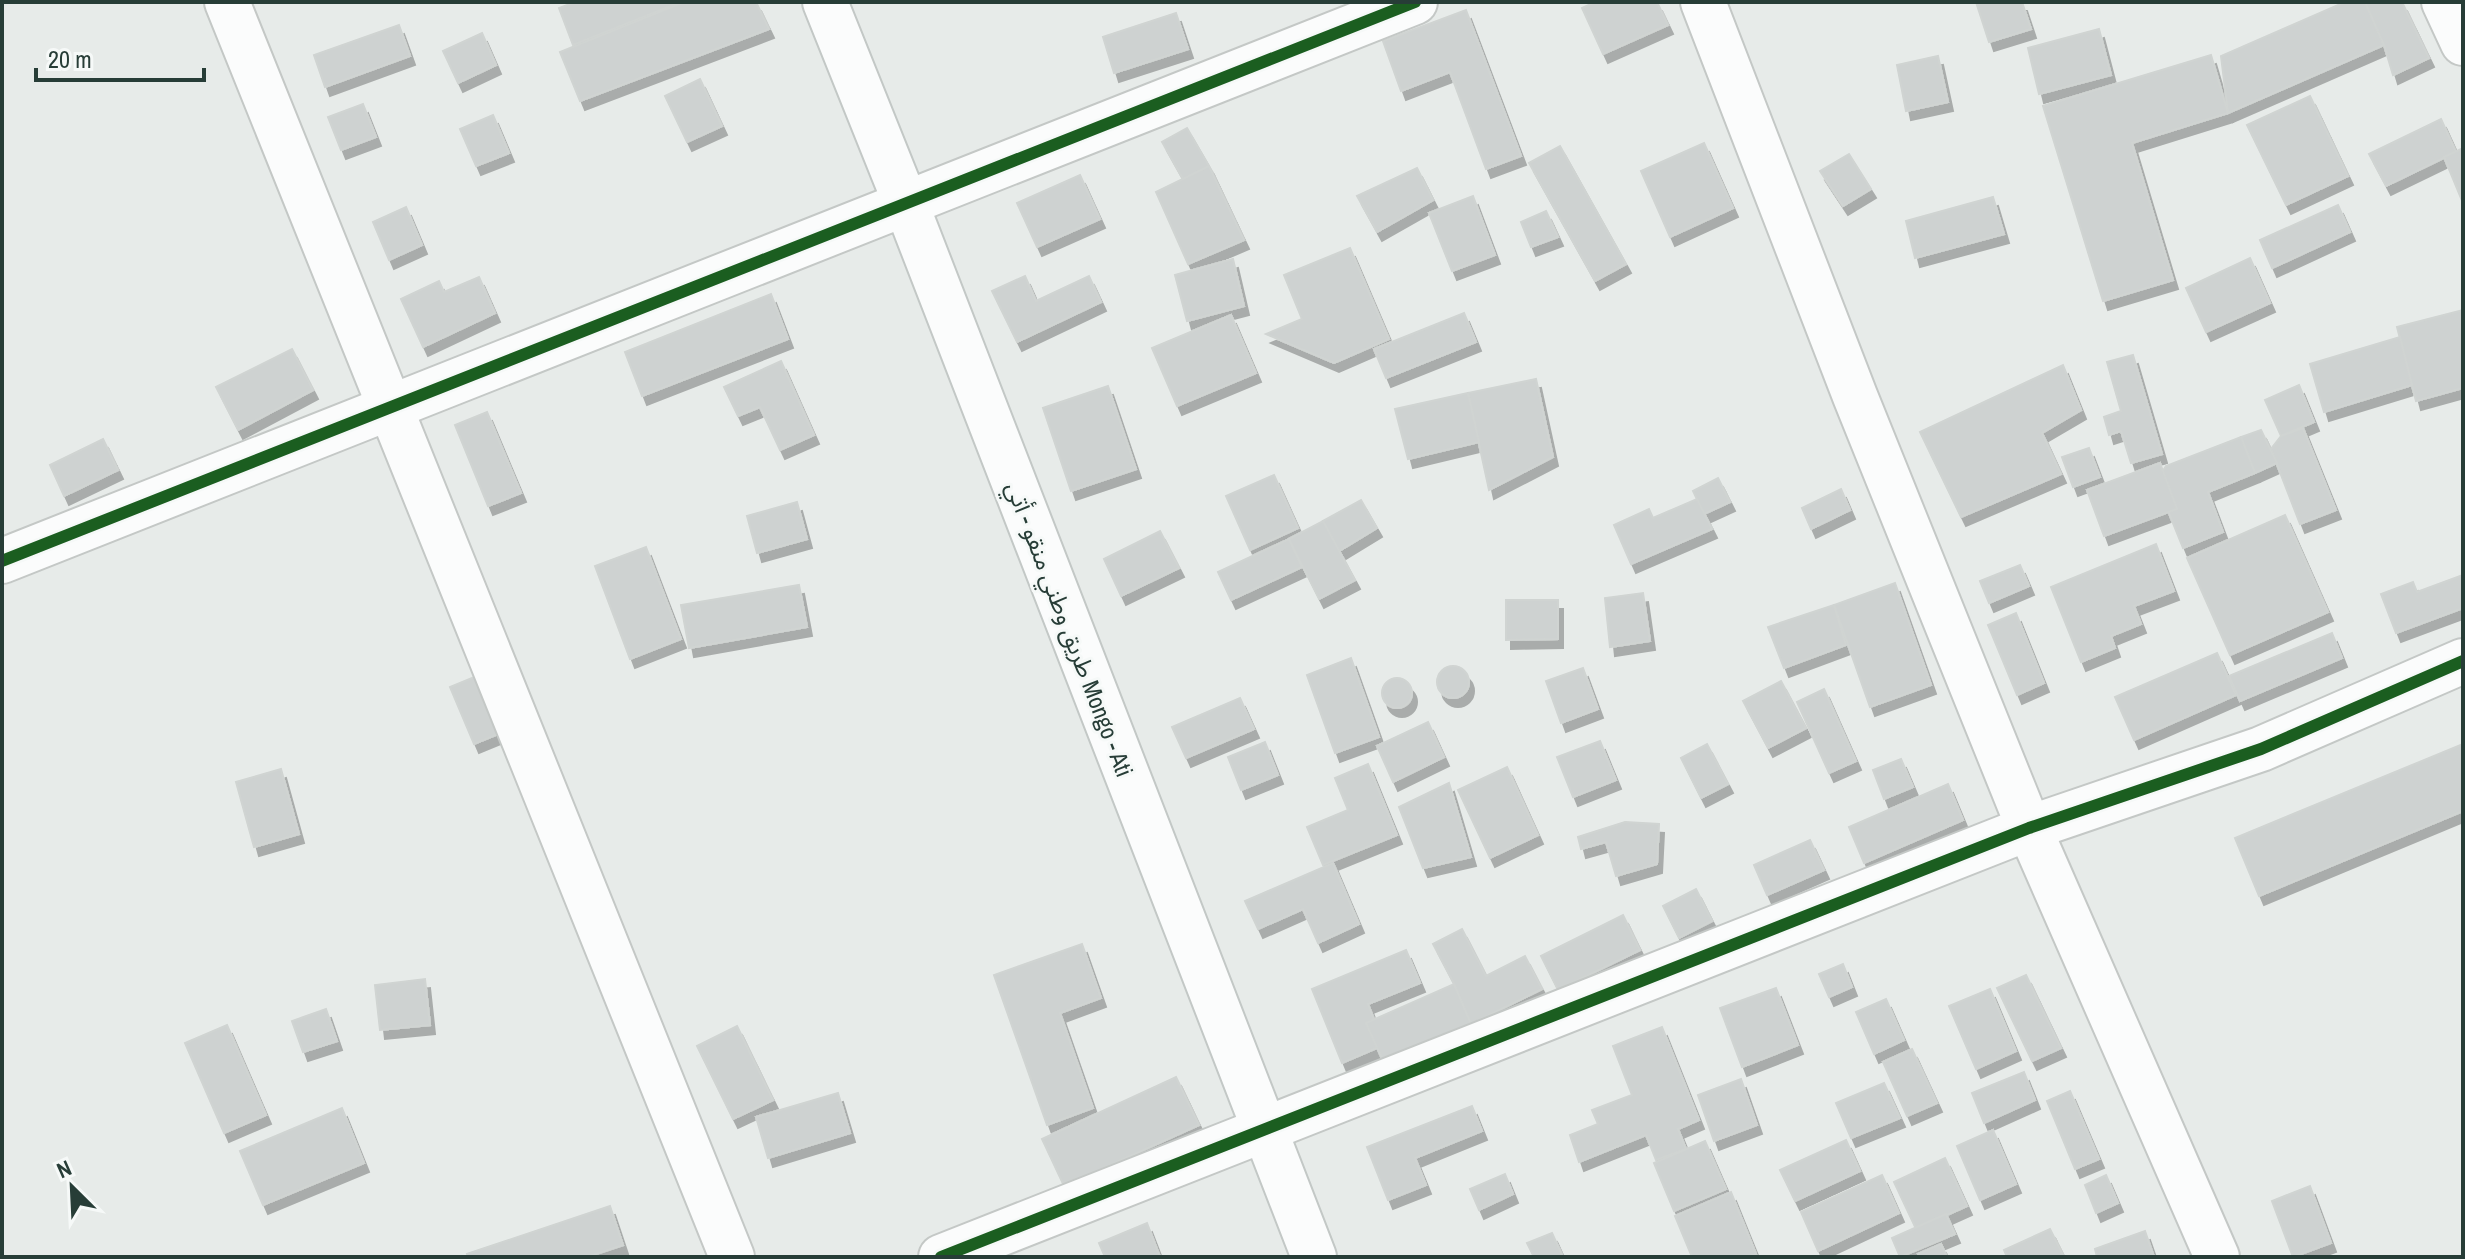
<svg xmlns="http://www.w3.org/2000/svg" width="2465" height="1259" font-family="'Archivo Narrow','Noto Sans Arabic',sans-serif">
  <defs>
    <filter id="shadow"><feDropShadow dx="5" dy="9" stdDeviation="0" flood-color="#0004"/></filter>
  </defs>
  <rect width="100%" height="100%" fill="#e7ebe9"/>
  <g fill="#ced2d1" stroke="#d0d4d2" stroke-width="2" filter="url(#shadow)">
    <path d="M 575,2 L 681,2 L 573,45 L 559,8 Z"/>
    <path d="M 684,2 L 756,2 L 769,29 L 580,101 L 560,52 Z"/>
    <path d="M 1595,2 L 1657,2 L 1668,25 L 1603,54 L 1582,8 Z"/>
    <path d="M 1976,2 L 2022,2 L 2031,29 L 1989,42 Z"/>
    <path d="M 2345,2 L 2365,2 L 2384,45 L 2228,113 L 2221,56 Z"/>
    <path d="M 2365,2 L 2402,2 L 2429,58 L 2393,75 L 2384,45 Z"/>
    <path d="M 1466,10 L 1521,156 L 1486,169 L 1450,72 L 1401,91 L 1383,41 Z"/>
    <path d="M 1176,13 L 1188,49 L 1114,73 L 1103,37 Z"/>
    <path d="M 399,25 L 410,56 L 325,87 L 314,55 Z"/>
    <path d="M 2099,29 L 2111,75 L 2039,94 L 2028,48 Z"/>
    <path d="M 482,33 L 496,65 L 458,83 L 443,51 Z"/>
    <path d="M 2211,55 L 2228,113 L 2132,143 L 2173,280 L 2103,301 L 2043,106 Z"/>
    <path d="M 1938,56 L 1948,102 L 1906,111 L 1897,65 Z"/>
    <path d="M 700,79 L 722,126 L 687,142 L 665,96 Z"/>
    <path d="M 2310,96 L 2348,176 L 2286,205 L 2247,125 Z"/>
    <path d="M 363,104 L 376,137 L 341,150 L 328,117 Z"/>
    <path d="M 493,115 L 509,153 L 476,166 L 460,129 Z"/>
    <path d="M 2441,119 L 2456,152 L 2386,186 L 2369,154 Z"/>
    <path d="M 1187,128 L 1209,166 L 1184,181 L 1162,142 Z"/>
    <path d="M 1704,143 L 1733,208 L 1670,237 L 1641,171 Z"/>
    <path d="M 1560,146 L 1626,264 L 1595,281 L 1529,163 Z"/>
    <path d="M 2463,148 L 2463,203 L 2444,157 Z"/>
    <path d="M 1849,154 L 1871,189 L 1843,206 L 1820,171 Z"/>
    <path d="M 1209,166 L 1244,240 L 1188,264 L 1156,192 Z"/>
    <path d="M 1417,168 L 1433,200 L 1377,232 L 1357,196 Z"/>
    <path d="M 1080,175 L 1100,219 L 1037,247 L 1017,203 Z"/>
    <path d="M 1473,196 L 1495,255 L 1452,271 L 1429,213 Z"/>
    <path d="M 1993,197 L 2004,234 L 1915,258 L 1906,221 Z"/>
    <path d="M 2338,205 L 2350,232 L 2272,268 L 2260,240 Z"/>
    <path d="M 406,207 L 422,245 L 389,260 L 373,222 Z"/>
    <path d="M 1546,211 L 1558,237 L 1531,247 L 1521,222 Z"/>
    <path d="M 1350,248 L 1389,339 L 1334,363 L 1266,334 L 1302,319 L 1284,275 Z"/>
    <path d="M 2250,258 L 2270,303 L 2206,332 L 2186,288 Z"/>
    <path d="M 1233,259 L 1244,306 L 1187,321 L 1175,275 Z"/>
    <path d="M 1025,276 L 1036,301 L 1089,276 L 1101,302 L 1017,342 L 992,291 Z"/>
    <path d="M 479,277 L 495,313 L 423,347 L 401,299 L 439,281 L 444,292 Z"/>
    <path d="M 771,294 L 788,339 L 642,396 L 625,352 Z"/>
    <path d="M 2463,310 L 2463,388 L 2416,401 L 2397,327 Z"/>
    <path d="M 1464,313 L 1476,342 L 1386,378 L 1374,349 Z"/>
    <path d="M 1231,315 L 1256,373 L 1177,406 L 1152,348 Z"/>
    <path d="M 2400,337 L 2412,385 L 2324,412 L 2310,364 Z"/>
    <path d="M 292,349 L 313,390 L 238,430 L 216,387 Z"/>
    <path d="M 2133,355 L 2162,454 L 2131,463 L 2121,431 L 2109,435 L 2104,417 L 2121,411 L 2107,362 Z"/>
    <path d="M 781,361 L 814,435 L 780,450 L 760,407 L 738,416 L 724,387 Z"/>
    <path d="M 2063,365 L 2081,410 L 2042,433 L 2061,474 L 1961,517 L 1920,432 Z"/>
    <path d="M 1536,379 L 1553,457 L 1489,490 L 1468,393 Z"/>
    <path d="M 2299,385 L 2314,422 L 2281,436 L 2265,400 Z"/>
    <path d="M 1108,386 L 1136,469 L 1071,491 L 1043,408 Z"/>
    <path d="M 1468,393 L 1479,442 L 1408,459 L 1395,409 Z"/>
    <path d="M 487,412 L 521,493 L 488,506 L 455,425 Z"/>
    <path d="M 2303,428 L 2336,510 L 2300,524 L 2271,449 L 2281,436 Z"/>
    <path d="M 2261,430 L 2277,463 L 2255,473 L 2241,437 Z"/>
    <path d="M 2241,437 L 2255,473 L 2208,492 L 2223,532 L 2183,548 L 2156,481 L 2166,466 Z"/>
    <path d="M 103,439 L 118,470 L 64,496 L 50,465 Z"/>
    <path d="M 2089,448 L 2100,477 L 2073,487 L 2062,457 Z"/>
    <path d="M 2160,463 L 2177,509 L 2104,536 L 2087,490 Z"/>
    <path d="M 1274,475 L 1298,528 L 1250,550 L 1226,496 Z"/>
    <path d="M 1718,478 L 1730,502 L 1704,514 L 1693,491 Z"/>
    <path d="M 1841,489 L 1850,510 L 1811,529 L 1802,508 Z"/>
    <path d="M 1697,499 L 1712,529 L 1631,564 L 1614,525 L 1649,509 L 1653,518 Z"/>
    <path d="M 1361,500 L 1377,528 L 1339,551 L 1323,521 Z"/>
    <path d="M 797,502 L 807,539 L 757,553 L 747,516 Z"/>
    <path d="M 2285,515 L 2328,612 L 2230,655 L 2187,558 Z"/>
    <path d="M 1323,521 L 1355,580 L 1319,599 L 1289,539 Z"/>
    <path d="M 1160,531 L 1179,568 L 1121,596 L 1104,559 Z"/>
    <path d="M 1289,539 L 1302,567 L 1231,600 L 1218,572 Z"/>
    <path d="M 2156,544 L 2174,591 L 2134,606 L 2141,624 L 2111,636 L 2115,648 L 2081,662 L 2051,587 Z"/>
    <path d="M 646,547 L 681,639 L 630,659 L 595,566 Z"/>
    <path d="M 2020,565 L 2029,586 L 1989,603 L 1980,581 Z"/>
    <path d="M 2463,575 L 2463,608 L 2396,633 L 2381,594 L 2413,582 L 2417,592 Z"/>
    <path d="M 1895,583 L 1931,685 L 1870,707 L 1834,605 Z"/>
    <path d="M 799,585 L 807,627 L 689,648 L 681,605 Z"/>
    <path d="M 1643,593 L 1650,641 L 1610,647 L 1605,598 Z"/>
    <path d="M 1506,600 L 1558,600 L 1558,639 L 1506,640 Z"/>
    <path d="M 1834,605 L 1846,645 L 1784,668 L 1768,627 Z"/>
    <path d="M 2016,613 L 2044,683 L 2017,695 L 1988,625 Z"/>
    <path d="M 2332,633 L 2342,658 L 2240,701 L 2229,676 Z"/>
    <path d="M 2217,653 L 2236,695 L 2134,740 L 2115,697 Z"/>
    <path d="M 1351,658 L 1379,737 L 1335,753 L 1307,675 Z"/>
    <circle cx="1453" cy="682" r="16"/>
    <path d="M 1583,668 L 1598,709 L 1561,723 L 1546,681 Z"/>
    <path d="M 484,673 L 508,730 L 474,744 L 450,687 Z"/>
    <circle cx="1397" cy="693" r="15"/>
    <path d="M 1781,681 L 1806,728 L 1768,748 L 1743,701 Z"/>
    <path d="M 1824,689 L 1856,761 L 1829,773 L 1797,702 Z"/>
    <path d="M 1240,698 L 1254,729 L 1186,758 L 1172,727 Z"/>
    <path d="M 1428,722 L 1444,757 L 1393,782 L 1377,746 Z"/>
    <path d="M 1600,741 L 1616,780 L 1573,797 L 1557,757 Z"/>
    <path d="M 1265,742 L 1278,775 L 1241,790 L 1228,757 Z"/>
    <path d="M 1707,744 L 1728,784 L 1701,798 L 1681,758 Z"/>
    <path d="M 2463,744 L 2463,811 L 2259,896 L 2235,838 Z"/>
    <path d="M 1901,759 L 1913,787 L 1884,799 L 1873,770 Z"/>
    <path d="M 1368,764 L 1397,835 L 1323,865 L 1307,827 L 1348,810 L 1335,778 Z"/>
    <path d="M 1507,767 L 1538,835 L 1490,858 L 1458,790 Z"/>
    <path d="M 281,769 L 299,834 L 254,847 L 236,782 Z"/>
    <path d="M 1449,783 L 1471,857 L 1423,868 L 1399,807 Z"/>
    <path d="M 1948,784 L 1963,820 L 1864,863 L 1849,827 Z"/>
    <path d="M 1625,822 L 1659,824 L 1657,864 L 1616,876 L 1606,842 L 1581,849 L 1578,837 Z"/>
    <path d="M 1810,840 L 1824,870 L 1767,895 L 1754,865 Z"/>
    <path d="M 1333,863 L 1359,924 L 1318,943 L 1303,909 L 1258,929 L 1245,901 Z"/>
    <path d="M 1696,889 L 1712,921 L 1679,938 L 1663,906 Z"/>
    <path d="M 1623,915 L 1640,950 L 1558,990 L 1541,956 Z"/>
    <path d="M 1462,929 L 1486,976 L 1525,956 L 1542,989 L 1471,1024 L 1454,984 L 1433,944 Z"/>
    <path d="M 1082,944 L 1101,998 L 1060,1013 L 1093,1108 L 1047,1125 L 994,975 Z"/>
    <path d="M 1406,950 L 1420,983 L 1368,1004 L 1384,1045 L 1342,1063 L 1312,989 Z"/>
    <path d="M 1843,964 L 1852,987 L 1829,997 L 1819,974 Z"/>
    <path d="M 2026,975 L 2061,1048 L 2032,1061 L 1997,988 Z"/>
    <path d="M 425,979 L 430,1025 L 380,1030 L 375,985 Z"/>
    <path d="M 1454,984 L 1471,1024 L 1383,1061 L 1366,1023 Z"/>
    <path d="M 1776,988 L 1798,1045 L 1742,1067 L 1720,1008 Z"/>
    <path d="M 1990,989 L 2016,1051 L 1976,1069 L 1949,1006 Z"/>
    <path d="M 1886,999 L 1904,1040 L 1874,1054 L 1856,1012 Z"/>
    <path d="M 326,1009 L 337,1041 L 303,1052 L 292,1021 Z"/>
    <path d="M 227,1025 L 266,1115 L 224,1133 L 185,1043 Z"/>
    <path d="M 737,1026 L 773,1100 L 733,1119 L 697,1046 Z"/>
    <path d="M 1662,1027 L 1699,1120 L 1678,1129 L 1686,1149 L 1656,1160 L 1646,1135 L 1579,1162 L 1570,1135 L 1598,1124 L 1592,1110 L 1632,1095 L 1613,1046 Z"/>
    <path d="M 1912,1049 L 1937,1103 L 1907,1116 L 1883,1062 Z"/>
    <path d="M 2024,1072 L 2035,1100 L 1984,1123 L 1972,1093 Z"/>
    <path d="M 1176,1077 L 1199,1125 L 1064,1186 L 1042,1139 Z"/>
    <path d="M 1741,1079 L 1757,1125 L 1714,1141 L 1698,1095 Z"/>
    <path d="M 1884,1083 L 1900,1118 L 1851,1138 L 1836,1103 Z"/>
    <path d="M 2070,1091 L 2099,1159 L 2075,1169 L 2047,1101 Z"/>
    <path d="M 838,1093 L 850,1133 L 768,1158 L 756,1117 Z"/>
    <path d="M 1472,1106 L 1482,1131 L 1415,1158 L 1426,1185 L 1388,1200 L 1367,1147 Z"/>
    <path d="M 342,1108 L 364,1163 L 263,1205 L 240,1151 Z"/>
    <path d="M 1993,1130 L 2016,1184 L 1980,1200 L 1957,1146 Z"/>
    <path d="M 1846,1140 L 1860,1171 L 1795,1201 L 1780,1170 Z"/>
    <path d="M 1705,1141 L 1726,1189 L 1674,1211 L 1654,1163 Z"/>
    <path d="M 1945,1158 L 1967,1206 L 1916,1229 L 1894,1182 Z"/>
    <path d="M 1505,1174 L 1513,1194 L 1479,1210 L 1470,1189 Z"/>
    <path d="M 1882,1175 L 1899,1213 L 1818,1251 L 1801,1212 Z"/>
    <path d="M 2106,1175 L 2118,1203 L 2096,1213 L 2085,1185 Z"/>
    <path d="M 2310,1186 L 2331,1243 L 2293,1257 L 2272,1201 Z"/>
    <path d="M 1731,1192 L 1756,1254 L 1749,1257 L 1692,1257 L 1675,1216 Z"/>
    <path d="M 610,1206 L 623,1245 L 587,1257 L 468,1257 L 467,1254 Z"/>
    <path d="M 1946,1214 L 1955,1234 L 1900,1257 L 1892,1238 Z"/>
    <path d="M 1147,1223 L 1160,1257 L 1105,1257 L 1099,1243 Z"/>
    <path d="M 2050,1229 L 2064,1257 L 2007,1257 L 2004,1250 Z"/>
    <path d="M 2145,1231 L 2154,1257 L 2097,1257 L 2095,1249 Z"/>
    <path d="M 1552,1233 L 1563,1257 L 1534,1257 L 1527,1243 Z"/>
    <path d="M 1941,1244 L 1947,1257 L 1920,1257 L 1918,1254 Z"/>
  </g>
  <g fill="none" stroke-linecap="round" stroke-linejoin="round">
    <defs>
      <g id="minor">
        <path d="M 227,2 L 732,1257"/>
        <path d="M 1703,2 L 1855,396 L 2029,828 L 2217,1257"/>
        <path d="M 2444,2 L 2463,43"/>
        <path d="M 2,561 L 1415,2"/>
        <path d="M 941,1257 L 2029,828 L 2261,749 L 2463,661"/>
      </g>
      <path id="secondary" d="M 825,2 L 906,204 L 1314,1257"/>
    </defs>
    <use href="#minor" stroke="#c4c8c6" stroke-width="48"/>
    <use href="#secondary" stroke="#c3c8c6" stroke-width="48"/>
    <use href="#minor" stroke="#fbfcfc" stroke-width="44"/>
    <use href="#secondary" stroke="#fbfcfc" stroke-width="44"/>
    <defs>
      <g id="cycleway">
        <path d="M 2,561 L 1415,2"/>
        <path d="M 941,1257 L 2029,828 L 2261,749 L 2463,661"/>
      </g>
    </defs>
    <use href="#cycleway" stroke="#f6f9f8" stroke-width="17"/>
    <use href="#cycleway" stroke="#1b5e20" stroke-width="12"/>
  </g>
  <g text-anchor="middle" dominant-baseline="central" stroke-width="6" stroke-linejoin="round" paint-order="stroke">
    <g font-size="24" fill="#273d37" stroke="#f6f9f8">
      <text transform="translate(1070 629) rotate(69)">طريق وطني منقو - أتي Mongo - Ati</text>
    </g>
  </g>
  <rect width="2465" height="1259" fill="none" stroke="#273d37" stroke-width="8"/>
  <g transform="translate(72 1187) rotate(336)" stroke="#f6f9f8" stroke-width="6" paint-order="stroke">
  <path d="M0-6L14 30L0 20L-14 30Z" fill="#273d37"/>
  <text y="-12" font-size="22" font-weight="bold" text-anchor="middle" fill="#273d37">N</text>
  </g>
  <path d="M36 68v12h168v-12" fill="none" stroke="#273d37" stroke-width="4"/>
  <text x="48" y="68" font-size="24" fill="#273d37" stroke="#f6f9f8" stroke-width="6" paint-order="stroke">20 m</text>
</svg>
